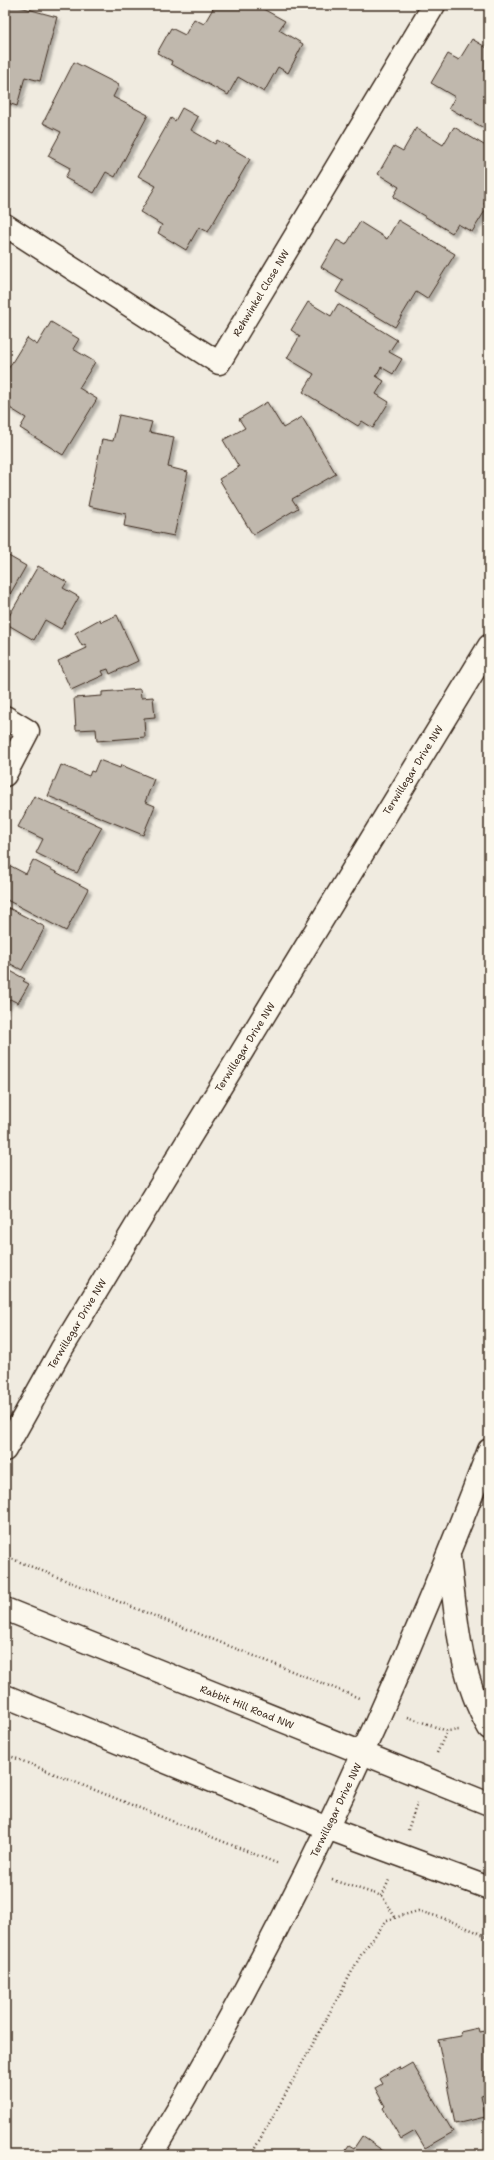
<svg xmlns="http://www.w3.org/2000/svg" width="494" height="2160" font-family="'Shantell Sans',sans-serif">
  <defs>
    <filter id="shadow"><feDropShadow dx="3.5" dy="3.5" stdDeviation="1" flood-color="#0004"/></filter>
  </defs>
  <rect width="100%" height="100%" fill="#f0ebe0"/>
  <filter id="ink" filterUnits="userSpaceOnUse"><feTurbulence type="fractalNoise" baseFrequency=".025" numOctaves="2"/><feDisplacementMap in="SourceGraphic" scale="8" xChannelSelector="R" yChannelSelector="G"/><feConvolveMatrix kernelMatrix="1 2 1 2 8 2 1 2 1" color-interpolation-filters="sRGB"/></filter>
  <g filter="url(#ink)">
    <g fill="#c0b8ad" stroke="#3b2a1e" filter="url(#shadow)">
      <path d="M 5,5 L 13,5 L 57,17 L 40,81 L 25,77 L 17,106 L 5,102 Z"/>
      <path d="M 215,5 L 256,5 L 285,21 L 279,30 L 303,44 L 288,73 L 278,67 L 264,92 L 238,77 L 228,95 L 171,64 L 172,61 L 157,53 L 171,28 L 185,35 L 194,19 L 204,24 Z"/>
      <path d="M 472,39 L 489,49 L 489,131 L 449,108 L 455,97 L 431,83 L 448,54 L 459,60 Z"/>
      <path d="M 74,62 L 119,85 L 113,97 L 148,115 L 115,177 L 106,172 L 94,193 L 65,178 L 70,168 L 48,156 L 61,132 L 43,123 Z"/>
      <path d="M 182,108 L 198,117 L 191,130 L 215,144 L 217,140 L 250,159 L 208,232 L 199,227 L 186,250 L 158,233 L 162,225 L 140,212 L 156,186 L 138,176 L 171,118 L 175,121 Z"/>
      <path d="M 454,127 L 489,148 L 489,196 L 484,204 L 488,206 L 472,232 L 458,224 L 452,233 L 393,197 L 399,187 L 378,174 L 394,146 L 403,151 L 416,128 L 443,145 Z"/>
      <path d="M 398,220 L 455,254 L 427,299 L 416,292 L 395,327 L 336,292 L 343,280 L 321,267 L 337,240 L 346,245 L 360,222 L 387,239 Z"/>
      <path d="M 308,302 L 331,316 L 338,304 L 397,340 L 389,352 L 402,359 L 393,374 L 381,367 L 376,376 L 384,381 L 376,394 L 389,402 L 373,428 L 362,421 L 358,426 L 303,392 L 314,374 L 287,358 L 300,336 L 291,330 Z"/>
      <path d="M 51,322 L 79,339 L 73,349 L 95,362 L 79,388 L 97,399 L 63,455 L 20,428 L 26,418 L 5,405 L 5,374 L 27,338 L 37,345 Z"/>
      <path d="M 267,402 L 283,428 L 302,417 L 336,474 L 292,499 L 298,508 L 253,535 L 219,479 L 239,467 L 223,440 L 245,428 L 239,419 Z"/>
      <path d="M 119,415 L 152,422 L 149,432 L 174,437 L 168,467 L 188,472 L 174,536 L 124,526 L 126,514 L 88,506 L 102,439 L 113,441 Z"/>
      <path d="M 5,554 L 26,566 L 5,603 Z"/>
      <path d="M 38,566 L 67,582 L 63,588 L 79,597 L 61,629 L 45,620 L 34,640 L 5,623 Z"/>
      <path d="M 117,615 L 138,661 L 110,674 L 108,669 L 102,671 L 104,675 L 71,690 L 58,661 L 87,648 L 85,644 L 82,646 L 75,633 L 100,619 L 101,622 Z"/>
      <path d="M 140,689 L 141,698 L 153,697 L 155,717 L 144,718 L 145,737 L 97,741 L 96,729 L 76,730 L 74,698 L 102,696 L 102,692 Z"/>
      <path d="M 99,760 L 120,768 L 121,765 L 154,779 L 145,802 L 155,806 L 143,835 L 48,796 L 61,765 L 89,776 L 91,771 L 94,772 Z"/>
      <path d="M 34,796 L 102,827 L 77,873 L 36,853 L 43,839 L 18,827 Z"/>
      <path d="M 33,860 L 88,889 L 66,931 L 5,899 L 5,863 L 26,874 Z"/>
      <path d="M 5,906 L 45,927 L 22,970 L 5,961 Z"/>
      <path d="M 5,968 L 25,979 L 23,981 L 29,984 L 18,1003 L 10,999 L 5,1009 Z"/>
      <path d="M 478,2028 L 479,2032 L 489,2030 L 489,2093 L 481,2095 L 485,2117 L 455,2124 L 438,2040 L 461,2036 L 460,2032 Z"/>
      <path d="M 412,2063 L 453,2132 L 425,2148 L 415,2131 L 401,2139 L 383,2108 L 385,2106 L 375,2088 L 382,2084 L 379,2079 L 399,2067 L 400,2070 Z"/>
      <path d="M 362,2136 L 389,2155 L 342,2155 L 349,2145 L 354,2148 Z"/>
    </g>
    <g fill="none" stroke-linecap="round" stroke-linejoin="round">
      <defs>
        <g id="minor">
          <path d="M 5,225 L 219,363 L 434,5"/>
          <path d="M 5,717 L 28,731 L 5,775"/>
        </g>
        <g id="major">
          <path d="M 5,1450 L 61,1350 L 151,1201 L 489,646"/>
          <path d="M 449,1557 C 456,1615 459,1676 489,1728"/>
          <path d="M 5,1609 L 489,1804"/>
          <path d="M 5,1696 L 327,1828 L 489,1888"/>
          <path d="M 151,2155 C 286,1931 396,1695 489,1450"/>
        </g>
      </defs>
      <use href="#minor" stroke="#3b2a1e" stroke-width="25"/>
      <use href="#major" stroke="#3b2a1e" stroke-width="25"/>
      <g stroke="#3b2a1e" stroke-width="2.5" stroke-dasharray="1 3" stroke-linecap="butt">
        <path d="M 5,1556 L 359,1698"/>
        <path d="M 408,1717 L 447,1731 L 460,1730"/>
        <path d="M 437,1753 L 447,1731"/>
        <path d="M 5,1754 L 279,1864"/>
        <path d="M 408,1830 L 417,1803"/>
        <path d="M 332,1880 L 382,1896 L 395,1917"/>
        <path d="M 382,1896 L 389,1880"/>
        <path d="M 251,2155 L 285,2095 L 362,1953 L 387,1920 L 418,1911 L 443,1918 L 489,1937"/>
      </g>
      <use href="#minor" stroke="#fbf7ec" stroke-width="22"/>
      <use href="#major" stroke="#fbf7ec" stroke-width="22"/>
    </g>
  </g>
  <g text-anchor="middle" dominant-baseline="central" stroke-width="3.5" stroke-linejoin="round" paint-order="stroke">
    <g font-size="10" fill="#3b2a1e" stroke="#fbf7ec">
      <text transform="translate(261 293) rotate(-59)">Rehwinkel Close NW</text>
      <text transform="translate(413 770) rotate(-58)">Terwillegar Drive NW</text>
      <text transform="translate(245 1047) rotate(-58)">Terwillegar Drive NW</text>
      <text transform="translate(77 1324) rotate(-59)">Terwillegar Drive NW</text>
      <text transform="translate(247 1707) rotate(22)">Rabbit Hill Road NW</text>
      <text transform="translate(336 1810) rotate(-64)">Terwillegar Drive NW</text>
    </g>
  </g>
  <rect width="494" height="2160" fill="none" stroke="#fbf7ec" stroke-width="20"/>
  <rect x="10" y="10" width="474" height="2140" fill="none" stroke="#3b2a1e" stroke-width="1.5" filter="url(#ink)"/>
</svg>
